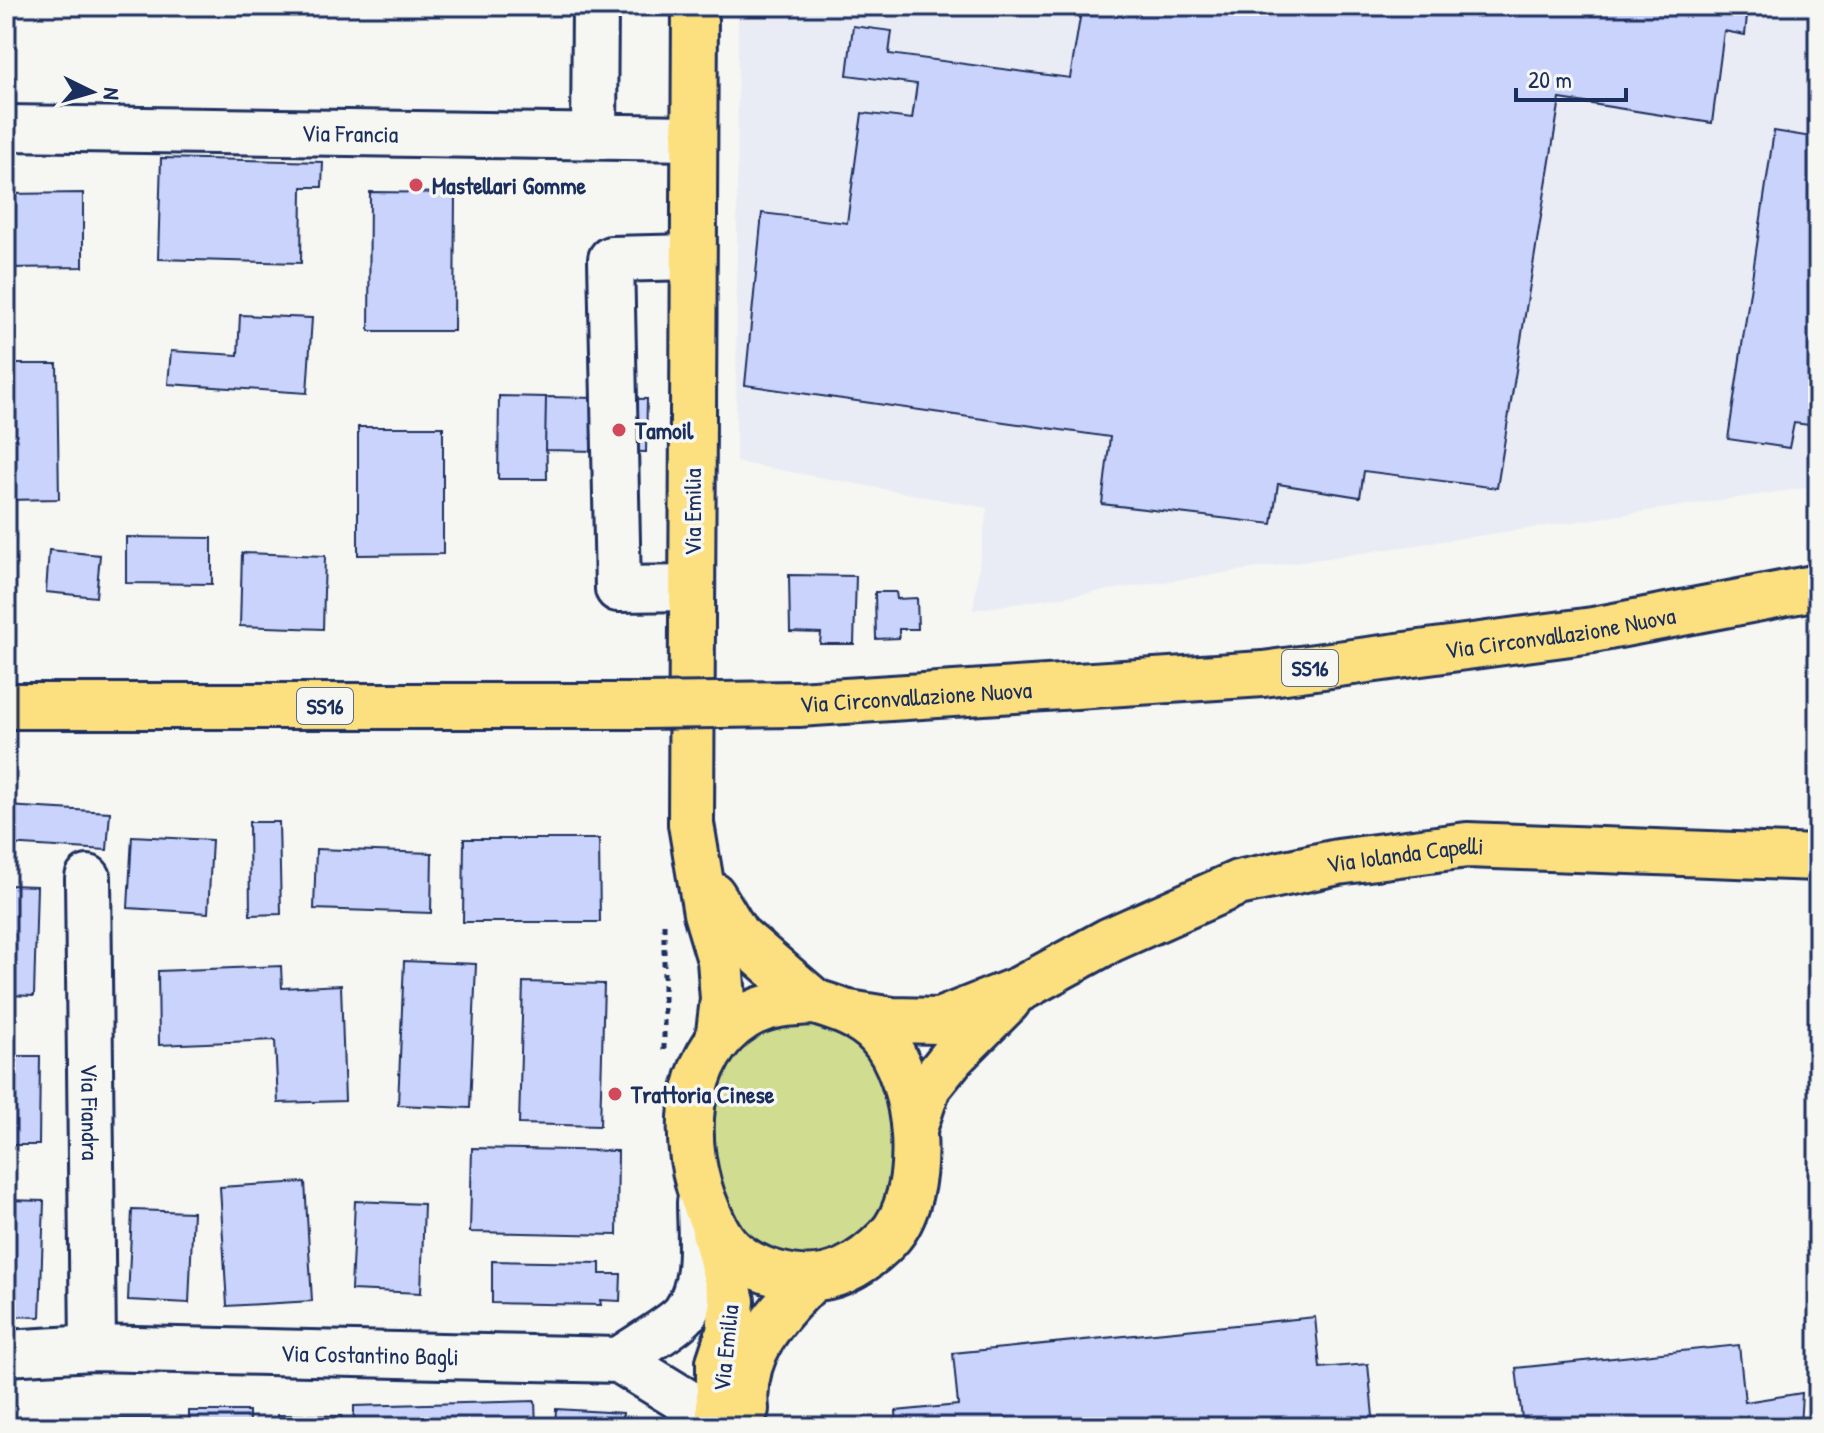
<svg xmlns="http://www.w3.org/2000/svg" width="1824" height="1433" font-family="'Patrick Hand',sans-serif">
  <rect width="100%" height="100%" fill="#f6f6f2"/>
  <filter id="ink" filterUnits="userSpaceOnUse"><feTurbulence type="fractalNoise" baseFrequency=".0125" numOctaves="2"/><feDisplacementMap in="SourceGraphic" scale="16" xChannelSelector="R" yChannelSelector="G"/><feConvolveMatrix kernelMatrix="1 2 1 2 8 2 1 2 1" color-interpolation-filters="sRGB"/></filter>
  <g filter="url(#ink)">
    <path fill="#e9ecf5" d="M 738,6 L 1818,6 L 1818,486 L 973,610 L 987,508 L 736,462 Z"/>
    <path fill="#d0dd90" stroke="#768677" stroke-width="2" d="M 812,1025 C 831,1030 851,1036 864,1052 C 894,1089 906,1188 871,1224 C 866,1230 861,1237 854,1241 C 824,1263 775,1263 748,1235 C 729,1217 722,1189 717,1164 C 706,1109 719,1043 781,1026 C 791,1024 802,1025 812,1025 Z"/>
    <g fill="#cad3fb" stroke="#1b2f5e" stroke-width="2">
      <path d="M 1082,6 L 1748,6 L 1745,35 L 1724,31 L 1712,123 L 1560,99 L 1497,488 L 1364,471 L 1360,497 L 1278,484 L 1272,524 L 1102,504 L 1110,437 L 745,385 L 762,213 L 847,223 L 862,113 L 912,119 L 917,84 L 847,75 L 853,26 L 892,31 L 889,54 L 1070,78 Z"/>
      <path d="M 1774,131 L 1818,138 L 1818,426 L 1794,423 L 1789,448 L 1728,439 Z"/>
      <path d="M 161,158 L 323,162 L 322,187 L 302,187 L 301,263 L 158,259 Z"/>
      <path d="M 370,192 L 455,193 L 454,331 L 369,331 Z"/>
      <path d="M 83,193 L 83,267 L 6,268 L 6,194 Z"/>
      <path d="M 240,315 L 312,318 L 307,393 L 168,384 L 171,351 L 238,355 Z"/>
      <path d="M 6,364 L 57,364 L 59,499 L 6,500 Z"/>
      <path d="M 499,396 L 546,397 L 547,479 L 498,479 Z"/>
      <path d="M 546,397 L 647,399 L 646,452 L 545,450 Z"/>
      <path d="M 358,427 L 443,427 L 443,554 L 358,555 Z"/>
      <path d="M 126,537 L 212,538 L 212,584 L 126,583 Z"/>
      <path d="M 49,550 L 100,555 L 96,597 L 46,592 Z"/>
      <path d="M 242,553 L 325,556 L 323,629 L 240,626 Z"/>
      <path d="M 789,575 L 856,576 L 854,644 L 820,644 L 821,633 L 790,632 Z"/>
      <path d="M 875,592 L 896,592 L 897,599 L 917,598 L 918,629 L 899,629 L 899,638 L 876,639 Z"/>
      <path d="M 6,806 L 110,812 L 107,850 L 6,844 Z"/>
      <path d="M 249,822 L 279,822 L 281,914 L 250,915 Z"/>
      <path d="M 132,836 L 212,840 L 208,913 L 128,908 Z"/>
      <path d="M 464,839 L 599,839 L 600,922 L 463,922 Z"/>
      <path d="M 316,849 L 432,853 L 431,913 L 314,909 Z"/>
      <path d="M 6,885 L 37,886 L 34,996 L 6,995 Z"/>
      <path d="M 404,961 L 476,964 L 470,1108 L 398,1105 Z"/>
      <path d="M 281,966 L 282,988 L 341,985 L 345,1101 L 278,1103 L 275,1040 L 159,1045 L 158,971 Z"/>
      <path d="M 523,982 L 604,984 L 600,1126 L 519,1124 Z"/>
      <path d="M 6,1056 L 40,1056 L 39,1145 L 6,1145 Z"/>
      <path d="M 472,1148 L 618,1151 L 617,1235 L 470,1232 Z"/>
      <path d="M 305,1182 L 312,1301 L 227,1306 L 220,1187 Z"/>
      <path d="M 6,1200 L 44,1201 L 40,1317 L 6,1316 Z"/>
      <path d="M 355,1201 L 424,1204 L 421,1293 L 351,1290 Z"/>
      <path d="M 132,1210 L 193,1212 L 189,1303 L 128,1300 Z"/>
      <path d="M 492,1261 L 600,1263 L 600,1274 L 621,1274 L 620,1301 L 600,1300 L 601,1305 L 492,1303 Z"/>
      <path d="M 1315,1317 L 1320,1368 L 1368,1364 L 1374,1427 L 897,1427 L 896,1411 L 958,1405 L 953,1353 Z"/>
      <path d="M 1739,1345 L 1745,1402 L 1802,1393 L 1800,1427 L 1523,1427 L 1516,1368 Z"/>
      <path d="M 535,1401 L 536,1427 L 354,1427 L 354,1406 Z"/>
      <path d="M 556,1409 L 623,1413 L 622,1427 L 555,1427 Z"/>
      <rect x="189" y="1411" width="60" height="16"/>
      <path d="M 278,1415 L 342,1416 L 342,1427 L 278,1427 Z"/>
      <rect x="104" y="1419" width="61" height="8"/>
    </g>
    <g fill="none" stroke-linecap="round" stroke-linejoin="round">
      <defs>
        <g id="minor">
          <path id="s1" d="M 6,128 L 694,138"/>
          <path d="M 594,136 L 595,6"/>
          <path d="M 692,588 L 618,589 L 611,259 L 693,257"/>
          <path id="s2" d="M 88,878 L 93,1348"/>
          <path id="s3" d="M 6,1353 L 93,1348 L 619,1360 L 684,1400 L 710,1427"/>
          <path d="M 619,1360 C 634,1349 675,1326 685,1313 C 707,1282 700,1238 700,1202"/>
        </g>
        <g id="major">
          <path d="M 695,6 L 691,824 L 706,913 L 720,960 L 723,999 L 718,1041"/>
          <path id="s4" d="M 798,704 L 1263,674 L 1593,630 L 1818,587"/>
          <path d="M 6,706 L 644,706"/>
          <path d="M 713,895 L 737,935 L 815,1002"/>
          <path d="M 815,1002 C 838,1009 861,1016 879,1035 C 919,1077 930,1195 887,1239 C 861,1266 830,1284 791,1277 C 770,1273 754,1268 736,1254 C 723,1244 713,1225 707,1209 C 681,1148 681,1057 745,1017 C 766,1004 790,1003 815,1002 Z"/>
          <path id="s5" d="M 849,1013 L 892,1020 L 939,1021 L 1020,989 L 1110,940 L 1238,883 L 1338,862 L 1467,845 L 1818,858"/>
          <path d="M 914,1129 L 928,1087 L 953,1056 L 1008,1001"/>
          <path d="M 714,1231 L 732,1301 L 729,1332 L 719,1362 L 719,1427"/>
          <path d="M 746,1409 C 740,1354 774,1316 810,1281"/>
        </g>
      </defs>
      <use href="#minor" stroke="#1b2f5e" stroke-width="50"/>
      <use href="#major" stroke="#1b2f5e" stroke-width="50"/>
      <path stroke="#1b2f5e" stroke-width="5" stroke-dasharray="6 6" stroke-linecap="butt" d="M 664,1050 L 664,924"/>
      <use href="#minor" stroke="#f6f6f2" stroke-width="44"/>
      <use href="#major" stroke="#fce080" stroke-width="44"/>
      <defs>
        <path id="major-bridge" d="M 644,706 L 798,704"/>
      </defs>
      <use href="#major-bridge" stroke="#1b2f5e" stroke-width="50" stroke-linecap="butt"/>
      <use href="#major-bridge" stroke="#fce080" stroke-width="44"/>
    </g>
  </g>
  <g fill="#d1495b" stroke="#f6f6f2" stroke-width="3">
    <circle cx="416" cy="185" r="8"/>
    <circle cx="619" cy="430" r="8"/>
    <circle cx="615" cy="1094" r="8"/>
  </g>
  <g text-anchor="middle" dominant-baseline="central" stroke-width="7" stroke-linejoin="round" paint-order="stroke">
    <g fill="#f6f6f2" stroke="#5d6b8a" stroke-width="2">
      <rect x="1282" y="650" width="56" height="36" rx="6"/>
      <rect x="297" y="688" width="56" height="36" rx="6"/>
    </g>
    <g font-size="22" font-weight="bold" fill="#1b2f5e">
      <text x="1310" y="668">SS16</text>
      <text x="325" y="706">SS16</text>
    </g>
    <g font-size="24" fill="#1b2f5e" stroke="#f6f6f2">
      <text stroke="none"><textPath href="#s1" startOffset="344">Via Francia</textPath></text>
      <text transform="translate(692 512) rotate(-90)">Via Emilia</text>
      <text stroke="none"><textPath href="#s4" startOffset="766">Via Circonvallazione Nuova</textPath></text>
      <text stroke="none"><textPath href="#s4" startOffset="118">Via Circonvallazione Nuova</textPath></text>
      <text stroke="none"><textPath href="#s5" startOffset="590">Via Iolanda Capelli</textPath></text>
      <text stroke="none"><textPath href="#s2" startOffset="234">Via Fiandra</textPath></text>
      <text transform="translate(725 1348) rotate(-84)">Via Emilia</text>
      <text stroke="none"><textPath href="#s3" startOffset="364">Via Costantino Bagli</textPath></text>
    </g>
    <g font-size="24" font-weight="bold" fill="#1b2f5e" stroke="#f6f6f2" text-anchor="start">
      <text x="432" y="185">Mastellari Gomme</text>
      <text x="635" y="430">Tamoil</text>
      <text x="631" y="1094">Trattoria Cinese</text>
    </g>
  </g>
  <rect width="1824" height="1433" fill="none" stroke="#f6f6f2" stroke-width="32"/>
  <rect x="16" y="16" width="1792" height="1401" fill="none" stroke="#1b2f5e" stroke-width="3" filter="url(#ink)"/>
  <g transform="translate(92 92) rotate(95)" stroke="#f6f6f2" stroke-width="6" paint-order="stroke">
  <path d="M0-6L14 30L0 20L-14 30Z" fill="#1b2f5e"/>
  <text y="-12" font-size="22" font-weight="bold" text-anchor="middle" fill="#1b2f5e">N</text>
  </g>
  <path d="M1516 88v12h110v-12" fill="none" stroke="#1b2f5e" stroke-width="4"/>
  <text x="1528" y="88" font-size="24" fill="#1b2f5e" stroke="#f6f6f2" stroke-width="6" paint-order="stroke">20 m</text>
</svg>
